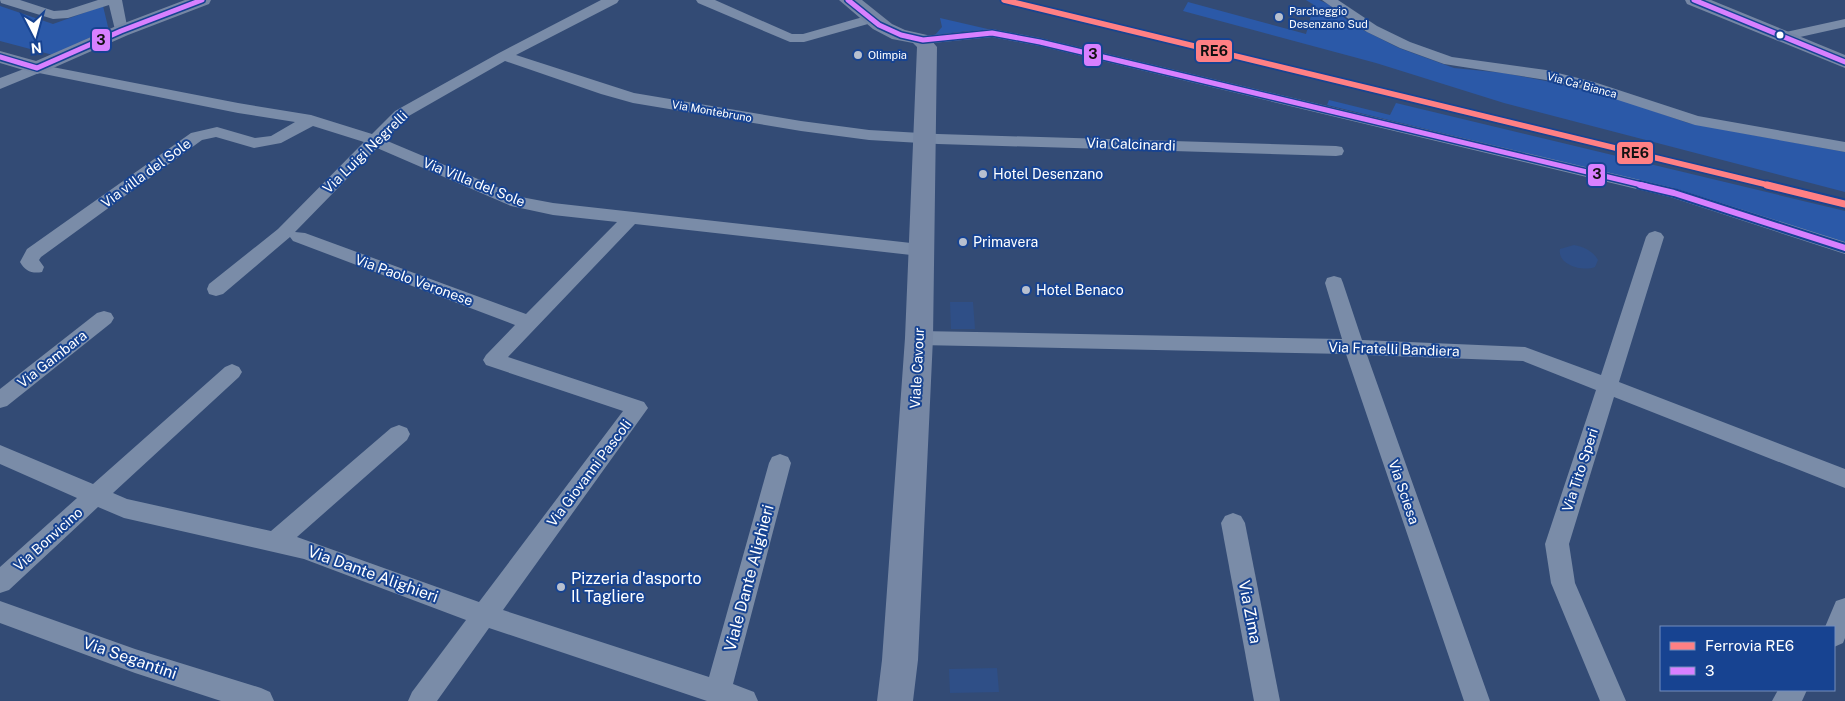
<svg xmlns="http://www.w3.org/2000/svg" width="1845" height="701" font-family="'Public Sans',sans-serif">
  <rect width="100%" height="100%" fill="#334b75"/>
  <g fill="#2b59a8">
    <path d="M 1306,0 L 1319,0 L 1328,4 L 1353,25 L 1399,48 L 1454,68 L 1504,73 L 1551,82 L 1619,99 L 1688,123 L 1845,152 L 1845,192 L 1504,103 L 1376,63 L 1183,11 L 1188,2 L 1306,34 L 1314,5 Z"/>
    <path d="M 0,6 L 53,24 L 103,6 L 109,31 L 53,55 L 0,41 Z"/>
    <path d="M 940,18 L 992,30 L 968,31 L 935,35 L 942,27 Z"/>
    <path d="M 1329,100 L 1390,115 L 1396,103 L 1845,211 L 1845,243 L 1674,189 L 1327,105 Z"/>
  </g>
  <g fill="#2f4f87">
    <path d="M 1574,245 C 1584,247 1593,251 1598,260 L 1595,267 C 1583,272 1557,265 1560,249 Z"/>
    <path d="M 950,302 L 973,302 L 975,329 L 951,329 Z"/>
    <path d="M 997,668 L 999,692 L 950,693 L 949,669 Z"/>
  </g>
  <g fill="none" stroke-linecap="round" stroke-linejoin="round">
    <g fill="#7a8ca8" fill-rule="evenodd">
      <path d="M 0,0 L 20,0 L 54,11 L 67,10 L 98,0 L 122,0 L 128,31 L 126,34 L 116,34 L 109,5 L 68,18 L 53,19 L 1,3 Z"/>
      <path d="M 601,0 L 619,0 L 617,3 L 516,55 L 634,93 L 801,121 L 869,130 L 938,134 L 1336,146 L 1342,147 L 1344,151 L 1342,155 L 1336,156 L 938,144 L 869,140 L 801,131 L 633,103 L 601,94 L 505,61 L 407,117 L 385,140 L 521,197 L 553,203 L 920,244 L 926,246 L 929,250 L 926,254 L 920,256 L 635,224 L 508,357 L 644,402 L 648,408 L 503,610 L 709,677 L 769,463 L 772,457 L 780,454 L 788,457 L 791,463 L 733,684 L 754,692 L 758,701 L 707,701 L 489,628 L 437,701 L 408,701 L 412,692 L 466,620 L 304,559 L 124,518 L 98,507 L 9,590 L 0,593 L 0,567 L 77,498 L 0,464 L 0,445 L 93,484 L 225,367 L 232,364 L 239,367 L 242,372 L 239,377 L 113,493 L 127,499 L 271,531 L 391,428 L 399,425 L 407,428 L 410,434 L 407,440 L 297,537 L 479,602 L 623,411 L 486,365 L 483,360 L 486,355 L 515,325 L 293,241 L 290,237 L 223,294 L 216,296 L 209,294 L 207,289 L 209,284 L 278,229 L 364,142 L 313,126 L 281,143 L 254,148 L 216,137 L 202,140 L 41,257 L 39,260 L 44,267 L 42,272 C 32,274 25,271 20,262 L 27,249 L 191,133 L 217,127 L 255,138 L 271,136 L 295,122 L 238,113 L 39,73 L 0,89 L 0,78 L 37,64 L 238,103 L 311,115 L 372,134 L 395,111 L 499,53 ZM 377,148 L 511,206 L 553,215 L 617,222 L 526,314 L 305,233 L 295,232 Z"/>
      <path d="M 696,0 L 715,0 L 792,34 L 803,34 L 870,15 L 875,16 L 877,19 L 875,22 L 804,42 L 790,42 L 698,3 Z"/>
      <path d="M 1322,0 L 1338,0 L 1377,26 L 1410,42 L 1452,57 L 1546,70 L 1594,82 L 1698,116 L 1845,142 L 1845,152 L 1695,125 L 1584,89 L 1546,80 L 1444,64 L 1400,48 L 1367,32 Z"/>
      <path d="M 1845,19 L 1845,27 L 1782,41 L 1777,40 L 1775,37 L 1777,34 Z"/>
      <path d="M 992,29 L 1040,38 L 1674,188 L 1845,242 L 1845,254 L 1670,197 L 1040,46 L 992,37 L 923,44 L 918,43 L 916,40 L 918,37 L 923,36 Z"/>
      <path d="M 1655,231 L 1661,233 L 1664,237 L 1619,382 L 1845,469 L 1845,488 L 1614,397 L 1569,544 L 1575,583 L 1626,701 L 1600,701 L 1551,583 L 1545,544 L 1596,390 L 1523,361 L 1367,355 L 1490,701 L 1464,701 L 1346,354 L 919,345 L 912,343 L 909,338 L 912,333 L 919,331 L 1342,339 L 1325,283 L 1327,278 L 1334,276 L 1341,278 L 1343,283 L 1362,340 L 1525,347 L 1601,375 L 1646,237 L 1649,233 Z"/>
      <path d="M 104,311 L 111,313 L 114,318 L 111,323 L 7,406 L 0,408 L 0,389 L 97,313 Z"/>
      <path d="M 1233,513 L 1241,516 L 1245,523 L 1280,701 L 1254,701 L 1221,523 L 1225,516 Z"/>
      <path d="M 1845,598 L 1845,638 L 1843,643 L 1834,647 L 1834,627 L 1825,627 L 1836,601 Z"/>
      <path d="M 0,601 L 135,649 L 261,688 L 270,692 L 274,701 L 221,701 L 135,673 L 0,623 Z"/>
      <path d="M 1778,690 L 1807,690 L 1802,701 L 1772,701 Z"/>
    </g>
    <g fill="#7687a4" fill-rule="evenodd">
      <path d="M 185,0 L 211,0 L 209,4 L 128,35 L 44,72 L 37,74 L 0,63 L 0,51 L 36,61 L 114,27 Z"/>
      <path d="M 839,0 L 862,0 L 892,24 L 905,30 L 927,35 L 937,47 L 933,338 L 918,660 L 913,701 L 877,701 L 882,660 L 905,338 L 917,47 L 913,43 L 892,39 L 873,29 Z"/>
      <path d="M 1685,0 L 1711,0 L 1845,55 L 1845,68 L 1687,4 Z"/>
    </g>
    <defs>
      <g id="bus-1-far1">
        <path d="M 848,0 L 879,25 L 901,35 L 923,40 L 992,33 L 1040,42 L 1646,186"/>
        <path d="M 1694,0 L 1845,62"/>
        <path d="M 0,57 L 37,68 L 121,31 L 202,0"/>
      </g>
      <path id="bus-1" d="M 1640,185 L 1674,193 L 1845,248"/>
    </defs>
    <use href="#bus-1-far1" stroke="#174391" stroke-width="8"/>
    <use href="#bus-1" stroke="#174391" stroke-width="10"/>
    <use href="#bus-1-far1" stroke="#d880ff" stroke-width="5"/>
    <use href="#bus-1" stroke="#d880ff" stroke-width="6"/>
    <defs>
      <path id="rail-1-far1" d="M 1004,0 L 1772,186"/>
      <path id="rail-1" d="M 1767,185 L 1845,204"/>
    </defs>
    <use href="#rail-1-far1" stroke="#174391" stroke-width="9"/>
    <use href="#rail-1" stroke="#174391" stroke-width="11"/>
    <use href="#rail-1-far1" stroke="#ff8084" stroke-width="5.5"/>
    <use href="#rail-1" stroke="#ff8084" stroke-width="7"/>
  </g>
  <g fill="#b8c0cf" stroke="#174391" stroke-width="2">
    <circle cx="1279" cy="17" r="5"/>
    <circle cx="858" cy="55" r="5"/>
    <circle cx="983" cy="174" r="5"/>
    <circle cx="963" cy="242" r="5"/>
    <circle cx="1026" cy="290" r="5"/>
    <circle cx="561" cy="587" r="5"/>
  </g>
  <circle fill="#fff" stroke="#174391" stroke-width="2" cx="1780" cy="35" r="4.5"/>
  <g text-anchor="middle" dominant-baseline="central" stroke-width="4" stroke-linejoin="round" paint-order="stroke">
    <g font-size="11" fill="#fff" stroke="#174391" text-anchor="start">
      <text x="1289" y="11">Parcheggio<tspan x="1289" dy="13">Desenzano Sud</tspan></text>
      <text x="868" y="55">Olimpia</text>
    </g>
    <g font-size="11" fill="#fff" stroke="#174391">
      <text transform="translate(1582 85) rotate(15)">Via Ca' Bianca</text>
      <text transform="translate(712 111) rotate(10)">Via Montebruno</text>
    </g>
    <g font-size="14" fill="#fff" stroke="#174391">
      <text transform="translate(1131 144) rotate(2)">Via Calcinardi</text>
      <text transform="translate(365 152) rotate(-44)">Via Luigi Negrelli</text>
      <text transform="translate(146 173) rotate(-36)">Via villa del Sole</text>
      <text transform="translate(474 182) rotate(22)">Via Villa del Sole</text>
      <text transform="translate(414 280) rotate(20)">Via Paolo Veronese</text>
      <text transform="translate(1394 349) rotate(2)">Via Fratelli Bandiera</text>
      <text transform="translate(52 359) rotate(-38)">Via Gambara</text>
      <text transform="translate(917 368) rotate(-87)">Viale Cavour</text>
      <text transform="translate(1580 470) rotate(-72)">Via Tito Speri</text>
      <text transform="translate(589 473) rotate(-53)">Via Giovanni Pascoli</text>
      <text transform="translate(1404 492) rotate(71)">Via Sciesa</text>
      <text transform="translate(48 539) rotate(-42)">Via Bonvicino</text>
    </g>
    <g font-size="14" fill="#fff" stroke="#174391" text-anchor="start">
      <text x="993" y="174">Hotel Desenzano</text>
      <text x="973" y="242">Primavera</text>
      <text x="1036" y="290">Hotel Benaco</text>
    </g>
    <g font-size="16" fill="#fff" stroke="#174391">
      <text transform="translate(373 574) rotate(20)">Via Dante Alighieri</text>
      <text transform="translate(749 578) rotate(-75)">Viale Dante Alighieri</text>
      <text transform="translate(1250 612) rotate(79)">Via Zima</text>
      <text transform="translate(130 658) rotate(19)">Via Segantini</text>
    </g>
    <g font-size="16" fill="#fff" stroke="#174391" text-anchor="start">
      <text x="571" y="578">Pizzeria d'asporto<tspan x="571" dy="18">Il Tagliere</tspan></text>
    </g>
  </g>
  <g stroke="#174391" stroke-width="2">
    <rect x="91" y="28" width="20" height="24" rx="5" fill="#d880ff"/>
    <rect x="1195" y="39" width="38" height="24" rx="5" fill="#ff8084"/>
    <rect x="1083" y="43" width="19" height="24" rx="5" fill="#d880ff"/>
    <rect x="1616" y="141" width="38" height="24" rx="5" fill="#ff8084"/>
    <rect x="1587" y="163" width="19" height="24" rx="5" fill="#d880ff"/>
  </g>
  <g font-size="14" text-anchor="middle" font-weight="bold" fill="#111">
    <text x="101" y="45">3</text>
    <text x="1214" y="56">RE6</text>
    <text x="1093" y="59">3</text>
    <text x="1635" y="158">RE6</text>
    <text x="1597" y="179">3</text>
  </g>
  <rect x="1660" y="626" width="175" height="65" fill="#174391" stroke="#748ebd"/>
  <rect x="1670" y="642" width="25" height="8" fill="#ff8084" stroke="#748ebd"/>
  <text x="1705" y="651" font-size="15" fill="#ffffff">Ferrovia RE6</text>
  <rect x="1670" y="667" width="25" height="8" fill="#d880ff" stroke="#748ebd"/>
  <text x="1705" y="676" font-size="15" fill="#ffffff">3</text>
  <g transform="translate(35 35) rotate(174)" stroke="#174391" stroke-width="4" paint-order="stroke">
  <path d="M0-4L9 19L0 12L-9 19Z" fill="#ffffff"/>
  <text y="-8" font-size="14" font-weight="bold" text-anchor="middle" fill="#ffffff">N</text>
  </g>
</svg>
